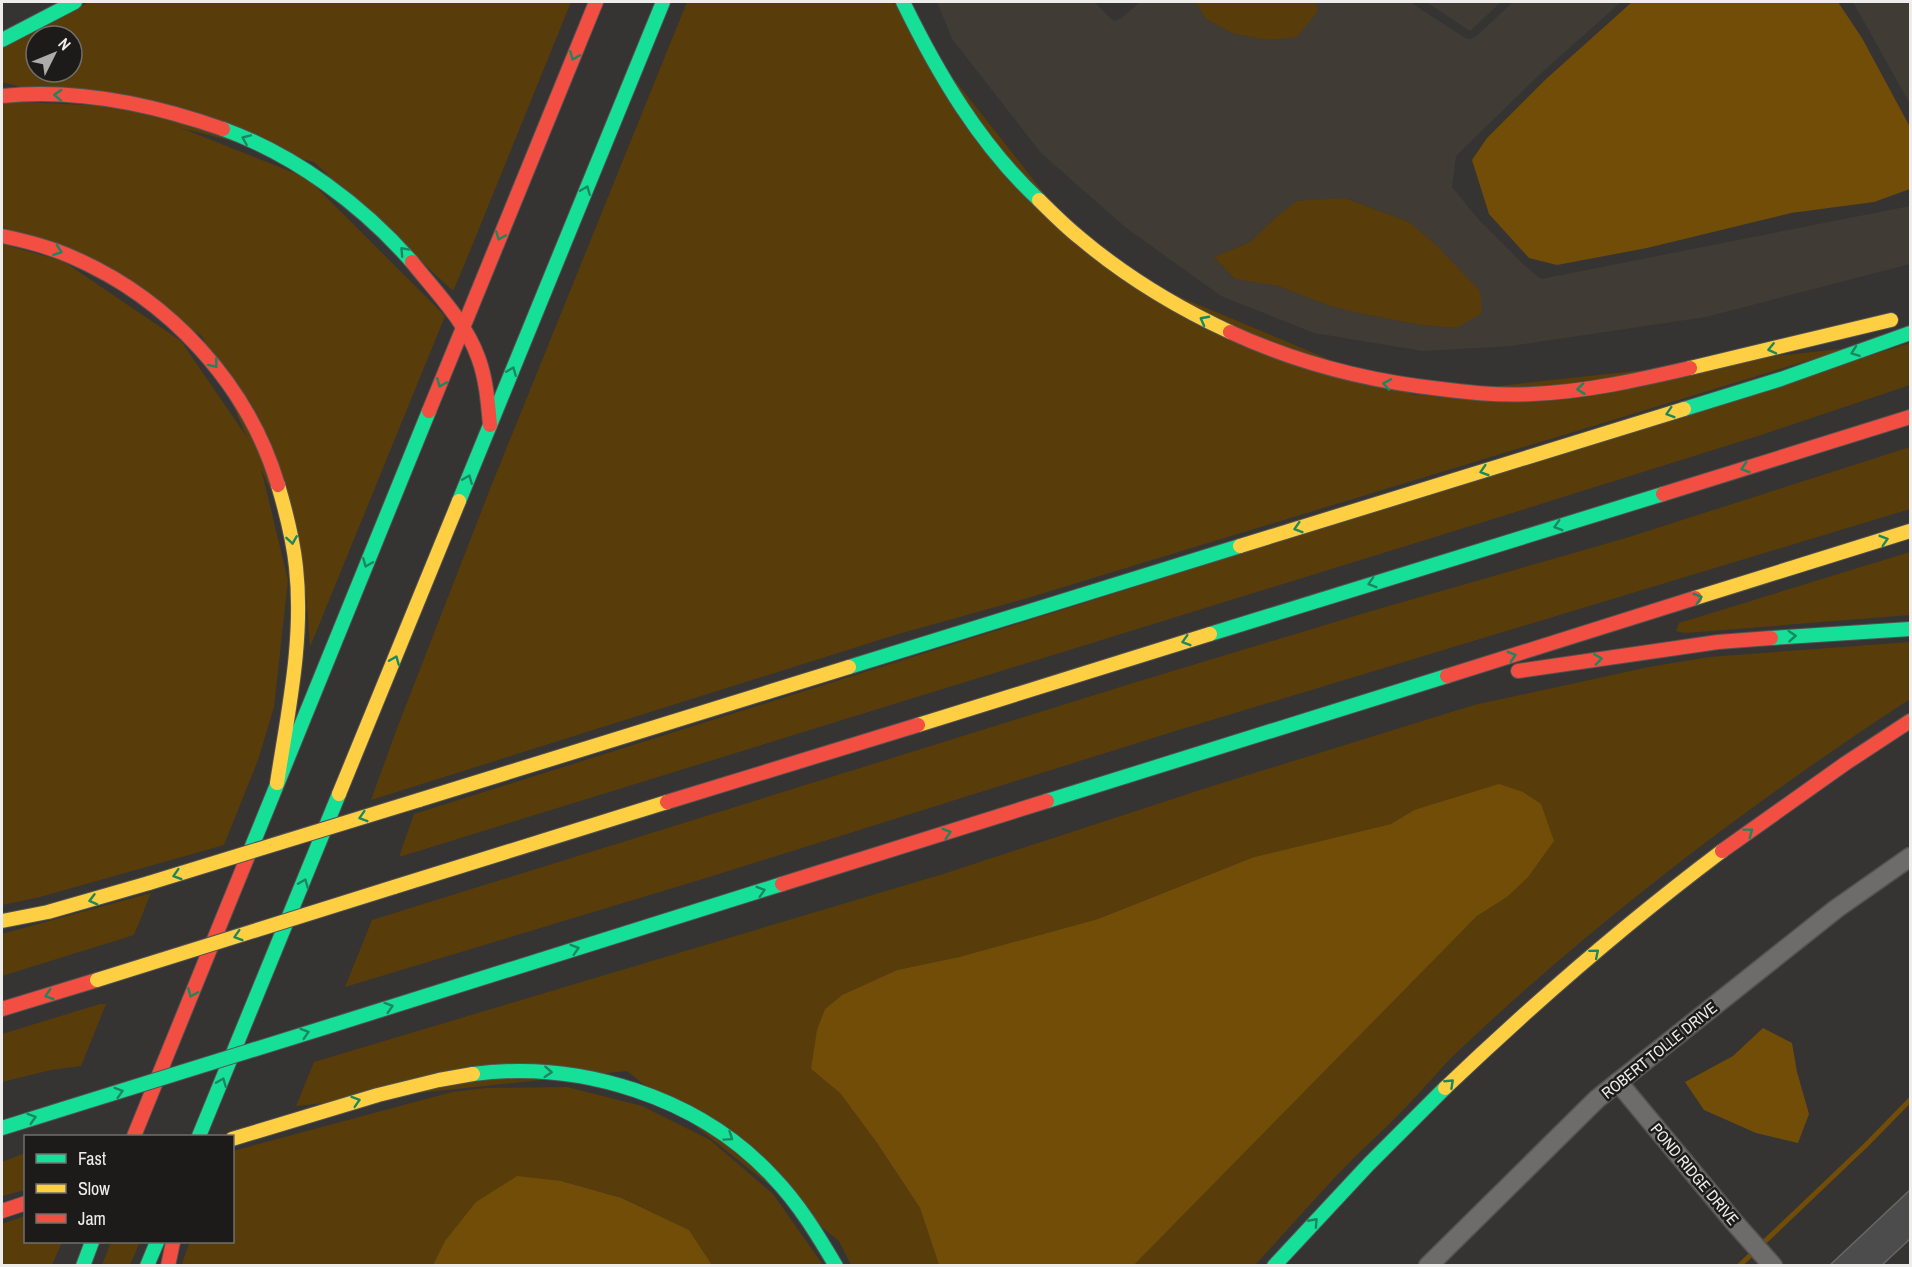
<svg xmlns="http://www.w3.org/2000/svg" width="1912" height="1267" font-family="'Archivo Narrow',sans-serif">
  <rect width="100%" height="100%" fill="#353432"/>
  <g fill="#403b34" fill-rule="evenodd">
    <path d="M 937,2 L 1095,2 L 1111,19 L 1115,21 L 1122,18 L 1140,2 L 1195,2 L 1206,19 L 1234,34 L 1268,40 L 1318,11 L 1315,2 L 1410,2 L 1465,38 L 1470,39 L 1475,37 L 1513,2 L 1621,2 L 1539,75 L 1456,156 L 1452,187 L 1480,221 L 1523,264 L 1541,279 L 1910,206 L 1910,264 L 1706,317 L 1510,346 L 1423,351 L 1314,333 L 1221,296 L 1125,227 L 1041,153 L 952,39 ZM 1345,198 L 1409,222 L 1435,244 L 1456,328 L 1420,325 L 1358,313 L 1327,305 L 1278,286 L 1235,279 L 1214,257 L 1250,242 L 1276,217 Z"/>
    <path d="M 1426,2 L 1501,2 L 1470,31 Z"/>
    <path d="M 1853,2 L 1910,2 L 1910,104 Z"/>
  </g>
  <g fill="#583d0a" fill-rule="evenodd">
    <path d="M 89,2 L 571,2 L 467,258 L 454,289 L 452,290 L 314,162 L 2,82 L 2,48 ZM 36,36 L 72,36 L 72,72 L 36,72 Z"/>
    <path d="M 687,2 L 893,2 L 1099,263 L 1414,395 L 1849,348 L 1021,600 L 895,635 L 371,800 L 396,731 L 492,484 Z"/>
    <path d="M 1195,2 L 1315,2 L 1318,11 L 1297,37 L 1268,40 L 1234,34 L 1206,19 Z"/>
    <path d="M 2,101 L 128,107 L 307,178 L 445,316 L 310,647 L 304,565 L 202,336 L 2,226 Z"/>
    <path d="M 1345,198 L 1409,222 L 1435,244 L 1480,291 L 1482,313 L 1456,328 L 1420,325 L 1358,313 L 1327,305 L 1278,286 L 1235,279 L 1214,257 L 1250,242 L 1276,217 L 1297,201 Z"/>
    <path d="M 2,244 L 63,261 L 181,341 L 257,452 L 288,580 L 274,707 L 258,760 L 224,845 L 40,897 L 2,905 Z"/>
    <path d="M 1910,343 L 1910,385 L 1761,435 L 1506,515 L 399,857 L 414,814 Z"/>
    <path d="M 1910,447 L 1910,509 L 1182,729 L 706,878 L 345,987 L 372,920 L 1130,684 L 1368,612 L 1626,538 Z"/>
    <path d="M 1910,552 L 1910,615 L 1685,633 L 1676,631 L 1679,623 Z"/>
    <path d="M 1910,642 L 1910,699 C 1749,804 1594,922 1454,1055 C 1438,1071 1424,1088 1408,1105 C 1385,1129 1360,1151 1337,1175 C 1309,1205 1283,1235 1255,1265 L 1134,1265 L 1477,916 L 1507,897 L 1553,841 L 1547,823 L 1414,810 L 1391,824 L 1254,857 L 1098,919 L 959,957 L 897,970 L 842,995 L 825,1009 L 811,1069 L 840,1093 L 877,1143 L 920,1208 L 939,1265 L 851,1265 L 839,1241 L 627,1071 L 296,1106 L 314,1062 L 943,874 L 1203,789 L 1474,705 L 1649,667 L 1709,657 Z"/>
    <path d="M 151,893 L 134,935 L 2,976 L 2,934 Z"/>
    <path d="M 100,1004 L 106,1004 L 81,1066 L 51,1070 L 2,1082 L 2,1034 Z"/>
    <path d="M 567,1087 L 642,1106 L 710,1140 L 773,1194 L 823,1265 L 712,1265 L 689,1230 L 623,1198 L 561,1181 L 445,1241 L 433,1265 L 181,1266 L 190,1242 L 232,1242 L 233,1151 L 452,1092 L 486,1088 Z"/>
    <path d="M 25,1153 L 25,1190 L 2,1196 L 2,1162 Z"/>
    <path d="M 25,1216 L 26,1242 L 62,1242 L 52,1265 L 2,1265 L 2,1224 Z"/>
    <path d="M 111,1242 L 140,1242 L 130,1265 L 102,1265 Z"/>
  </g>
  <g fill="#714d08">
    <path d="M 1632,2 L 1838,2 L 1862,38 L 1910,127 L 1910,189 L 1874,202 L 1791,213 L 1647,248 L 1557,265 L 1529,258 L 1489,214 L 1472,160 L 1487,138 L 1545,80 Z"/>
    <path d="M 1499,784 L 1523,792 L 1541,804 L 1554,841 L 1528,877 L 1507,897 L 1477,916 L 1134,1265 L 939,1265 L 920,1208 L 877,1143 L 840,1093 L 811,1069 L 817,1030 L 825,1009 L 842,995 L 897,970 L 959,957 L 1098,919 L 1254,857 L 1391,824 L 1414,810 Z"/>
    <path d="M 1763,1028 L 1792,1043 L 1797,1072 L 1809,1114 L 1798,1143 L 1756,1133 L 1704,1110 L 1685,1082 L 1733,1056 Z"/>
    <path d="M 517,1176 L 561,1181 L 622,1198 L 689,1230 L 712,1265 L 433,1265 L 445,1241 L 476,1202 Z"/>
  </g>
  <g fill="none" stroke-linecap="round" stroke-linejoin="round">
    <path stroke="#714d08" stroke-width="5" d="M 1739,1266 L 1866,1145 L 1910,1100"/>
  </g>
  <path fill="#4d4c4c" stroke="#676767" stroke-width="1.5" d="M 1911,1189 L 1911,1238 L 1881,1266 L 1829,1266 Z"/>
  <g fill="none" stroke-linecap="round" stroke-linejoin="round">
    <defs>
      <g id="street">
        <path d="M 1618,1082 L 1734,1222 L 1773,1266"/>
        <path d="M 1428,1266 L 1597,1099 L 1836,909 L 1910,857"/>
      </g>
      <g id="fast">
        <path d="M 903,2 C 938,74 980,145 1039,200"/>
        <path d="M 2,40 L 75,2"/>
        <path d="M 223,129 C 295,155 362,205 412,262"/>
        <path d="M 1684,409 L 1781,379 L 1910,333"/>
        <path d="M 459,501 L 663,2"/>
        <path d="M 1210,634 L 1663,494"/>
        <path d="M 1771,638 L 1910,629"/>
        <path d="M 849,667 L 1240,546"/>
        <path d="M 1047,801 L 1447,676"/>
        <path d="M 250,851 L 429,411"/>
        <path d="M 333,1025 L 782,884"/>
        <path d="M 473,1074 C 580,1060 699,1097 773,1177 C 799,1204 817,1234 836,1266"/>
        <path d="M 2,1128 L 63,1109"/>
        <path d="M 199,1136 L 339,794"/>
        <path d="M 83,1266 L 92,1242"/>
        <path d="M 147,1266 L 157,1242"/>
        <path d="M 1274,1266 L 1369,1164 L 1445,1088"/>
      </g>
      <g id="slow">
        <path d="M 1039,200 C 1052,213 1066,227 1080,238 C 1125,276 1176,307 1230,332"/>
        <path d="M 1690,368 L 1891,320"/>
        <path d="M 1240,546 L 1684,409"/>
        <path d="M 1695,598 L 1910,531"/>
        <path d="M 918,725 L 1210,634"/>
        <path d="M 277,783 C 288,712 304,639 296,567 C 293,539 286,512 278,485"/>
        <path d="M 339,794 L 459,501"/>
        <path d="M 419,800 L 849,667"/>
        <path d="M 394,887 L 667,802"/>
        <path d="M 2,921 L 48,912 L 149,883"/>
        <path d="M 1445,1088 C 1533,1004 1625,924 1722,851"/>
        <path d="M 232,1139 L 378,1095 L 439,1080 L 473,1074"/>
      </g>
      <g id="jam">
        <path d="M 2,96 C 77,88 152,104 223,129"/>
        <path d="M 2,236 C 26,241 50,247 72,257 C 169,299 248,384 278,485"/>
        <path d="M 412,262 C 435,291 465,321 478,357 C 486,378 488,402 490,425"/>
        <path d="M 1230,332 C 1297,363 1367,381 1441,389 C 1471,393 1502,396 1532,394 C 1585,392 1638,380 1690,368"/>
        <path d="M 429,411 L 596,2"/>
        <path d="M 1663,494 L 1910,417"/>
        <path d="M 1518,671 L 1718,642 L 1771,638"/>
        <path d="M 1447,676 L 1695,598"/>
        <path d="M 667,802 L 918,725"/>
        <path d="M 1722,851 L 1846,763 L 1910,721"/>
        <path d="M 782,884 L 1047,801"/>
        <path d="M 2,1009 L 97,980"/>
        <path d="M 134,1136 L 250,851"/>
        <path d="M 2,1211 L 26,1203"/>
        <path d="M 168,1266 L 173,1242"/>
      </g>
    </defs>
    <use href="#street" stroke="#535251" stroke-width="21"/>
    <use href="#fast" stroke="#535251" stroke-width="16"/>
    <use href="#slow" stroke="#535251" stroke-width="16"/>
    <use href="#jam" stroke="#535251" stroke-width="16"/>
    <use href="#street" stroke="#6d6c6b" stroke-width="18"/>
    <use href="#fast" stroke="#16e098" stroke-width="14"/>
    <use href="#slow" stroke="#ffcf43" stroke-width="14"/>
    <use href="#jam" stroke="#f24e42" stroke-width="14"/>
    <defs>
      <path id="fast-bridge" d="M 63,1109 L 333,1025"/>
      <g id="slow-bridge">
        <path d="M 149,883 L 419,800"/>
        <path d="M 97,980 L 394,887"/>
      </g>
    </defs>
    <use href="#fast-bridge" stroke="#535251" stroke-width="16" stroke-linecap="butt"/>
    <use href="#slow-bridge" stroke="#535251" stroke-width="16" stroke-linecap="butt"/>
    <use href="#fast-bridge" stroke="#16e098" stroke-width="14"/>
    <use href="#slow-bridge" stroke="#ffcf43" stroke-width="14"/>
  </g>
  <defs><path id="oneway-chevron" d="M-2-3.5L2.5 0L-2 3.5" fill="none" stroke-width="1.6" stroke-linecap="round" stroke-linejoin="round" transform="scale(1.5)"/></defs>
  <g stroke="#19875f">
    <use href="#oneway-chevron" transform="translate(574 56) rotate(112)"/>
    <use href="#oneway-chevron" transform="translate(58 95) rotate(-177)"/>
    <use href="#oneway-chevron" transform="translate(246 139) rotate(-157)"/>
    <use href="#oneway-chevron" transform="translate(586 190) rotate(-68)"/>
    <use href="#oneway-chevron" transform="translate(500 236) rotate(112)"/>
    <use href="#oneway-chevron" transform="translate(58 251) rotate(19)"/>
    <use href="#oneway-chevron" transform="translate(404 251) rotate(-133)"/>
    <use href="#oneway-chevron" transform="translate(1204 320) rotate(-152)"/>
    <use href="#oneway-chevron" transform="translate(1772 349) rotate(167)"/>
    <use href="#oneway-chevron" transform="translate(1855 352) rotate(160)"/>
    <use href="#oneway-chevron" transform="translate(214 364) rotate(52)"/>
    <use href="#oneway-chevron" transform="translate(512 371) rotate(-68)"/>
    <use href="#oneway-chevron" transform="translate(441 383) rotate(112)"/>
    <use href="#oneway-chevron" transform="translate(1387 384) rotate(-170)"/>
    <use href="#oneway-chevron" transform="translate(1581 389) rotate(173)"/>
    <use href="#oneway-chevron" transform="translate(1670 413) rotate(163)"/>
    <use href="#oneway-chevron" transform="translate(1745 468) rotate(163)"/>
    <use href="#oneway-chevron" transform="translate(1484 471) rotate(163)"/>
    <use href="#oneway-chevron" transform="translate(468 479) rotate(-68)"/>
    <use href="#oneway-chevron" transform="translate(1558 526) rotate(163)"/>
    <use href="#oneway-chevron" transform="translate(1298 528) rotate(163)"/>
    <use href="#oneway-chevron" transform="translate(292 540) rotate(81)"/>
    <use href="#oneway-chevron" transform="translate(1884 540) rotate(-17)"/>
    <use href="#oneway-chevron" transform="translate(367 563) rotate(112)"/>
    <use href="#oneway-chevron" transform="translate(1372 583) rotate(163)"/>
    <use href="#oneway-chevron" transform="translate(1698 598) rotate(-17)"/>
    <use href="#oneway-chevron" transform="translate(1792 636) rotate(-4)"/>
    <use href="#oneway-chevron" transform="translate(1186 641) rotate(163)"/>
    <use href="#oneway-chevron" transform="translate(1512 656) rotate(-17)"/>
    <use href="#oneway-chevron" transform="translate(1598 659) rotate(-8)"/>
    <use href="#oneway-chevron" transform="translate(395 660) rotate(-68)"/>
    <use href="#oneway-chevron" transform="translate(363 817) rotate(163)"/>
    <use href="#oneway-chevron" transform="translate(1749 832) rotate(-37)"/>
    <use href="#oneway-chevron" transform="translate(947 833) rotate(-17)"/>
    <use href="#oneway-chevron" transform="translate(177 875) rotate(163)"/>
    <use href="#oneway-chevron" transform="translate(304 883) rotate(-68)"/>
    <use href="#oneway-chevron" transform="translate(761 891) rotate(-17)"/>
    <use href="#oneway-chevron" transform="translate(93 900) rotate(165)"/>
    <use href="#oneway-chevron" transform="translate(238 936) rotate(163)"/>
    <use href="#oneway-chevron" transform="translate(575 949) rotate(-17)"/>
    <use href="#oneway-chevron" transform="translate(1595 953) rotate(-40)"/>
    <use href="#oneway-chevron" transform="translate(192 993) rotate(112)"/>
    <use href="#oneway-chevron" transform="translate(49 995) rotate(163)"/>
    <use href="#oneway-chevron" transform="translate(389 1007) rotate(-17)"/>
    <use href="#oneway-chevron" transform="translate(305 1033) rotate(-17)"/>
    <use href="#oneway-chevron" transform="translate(548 1072) rotate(4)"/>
    <use href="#oneway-chevron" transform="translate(222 1082) rotate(-68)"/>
    <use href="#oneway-chevron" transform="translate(1450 1083) rotate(-43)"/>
    <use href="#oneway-chevron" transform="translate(119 1092) rotate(-17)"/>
    <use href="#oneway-chevron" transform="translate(356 1101) rotate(-17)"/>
    <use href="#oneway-chevron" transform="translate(32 1118) rotate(-17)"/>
    <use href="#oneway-chevron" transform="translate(729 1137) rotate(34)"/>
    <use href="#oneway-chevron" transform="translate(1314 1222) rotate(-48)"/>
  </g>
  <g text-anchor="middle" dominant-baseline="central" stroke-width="5" stroke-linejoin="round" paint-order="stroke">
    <g font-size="16" fill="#efedeb" stroke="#1c1b1a">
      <text transform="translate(1659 1050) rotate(-39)">ROBERT TOLLE DRIVE</text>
      <text transform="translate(1695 1174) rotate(50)">POND RIDGE DRIVE</text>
    </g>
  </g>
  <rect width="1912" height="1267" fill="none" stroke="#efedeb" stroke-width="6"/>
  <rect x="24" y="1135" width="210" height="108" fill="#1c1b1a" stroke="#706f6e" stroke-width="1.5"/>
  <rect x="36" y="1154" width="30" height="9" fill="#16e098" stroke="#706f6e" stroke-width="1.5"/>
  <text x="78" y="1165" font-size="18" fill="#efedeb">Fast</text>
  <rect x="36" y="1184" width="30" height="9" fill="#ffcf43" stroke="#706f6e" stroke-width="1.5"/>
  <text x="78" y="1195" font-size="18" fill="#efedeb">Slow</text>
  <rect x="36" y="1214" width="30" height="9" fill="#f24e42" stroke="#706f6e" stroke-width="1.5"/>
  <text x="78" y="1225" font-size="18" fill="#efedeb">Jam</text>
  <g transform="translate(54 54) rotate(47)"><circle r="28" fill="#1c1b1a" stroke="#706f6e" stroke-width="1.5"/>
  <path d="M0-4.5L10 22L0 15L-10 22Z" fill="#aeacaa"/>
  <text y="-9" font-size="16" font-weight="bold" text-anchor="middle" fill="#efedeb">N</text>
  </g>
</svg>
